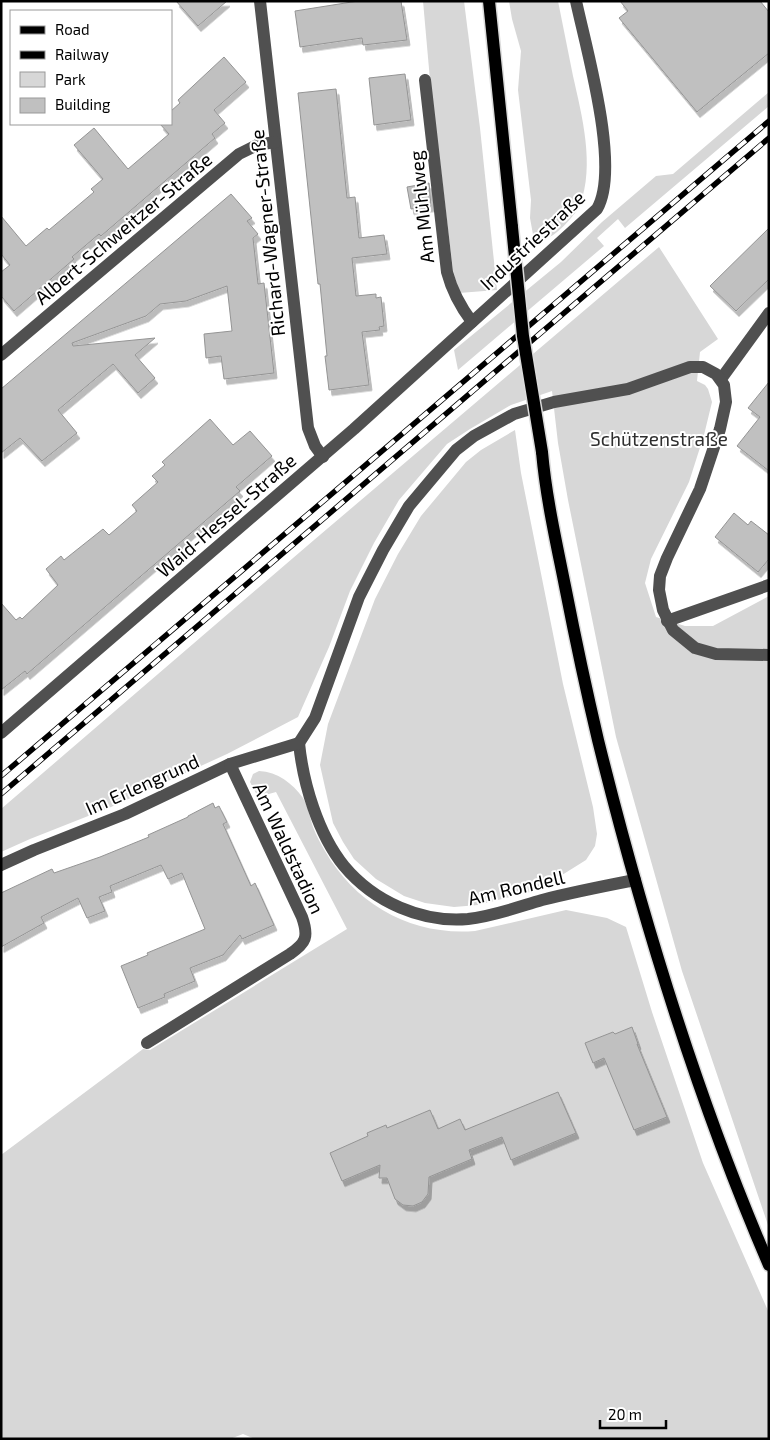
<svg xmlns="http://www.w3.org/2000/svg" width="770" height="1440" font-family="'Exo 2',sans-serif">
  <defs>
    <filter id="shadow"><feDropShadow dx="3" dy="5.5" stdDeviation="0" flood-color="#0004"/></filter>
  </defs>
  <rect width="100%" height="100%" fill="#fff"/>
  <g fill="#d7d7d7">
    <path d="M 423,1 L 464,1 L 480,128 L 497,290 L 459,293 L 453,270 L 430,80 Z"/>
    <path d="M 509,1 L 558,1 C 563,26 568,51 573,76 C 582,116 595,165 580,205 C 576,214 558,234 549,237 C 544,239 539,239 534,240 L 530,218 L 531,200 L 518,90 L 521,51 L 512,19 Z"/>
    <path d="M 769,92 L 769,106 L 625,228 L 618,219 L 597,238 L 604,246 L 458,370 L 454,350 L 561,262 L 602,222 L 656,176 L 673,174 Z"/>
    <path d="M 659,247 L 718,339 L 700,352 L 697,381 L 705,385 L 708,389 L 712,402 L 704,435 L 689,482 L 651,559 L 645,583 L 656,617 L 685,626 L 713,626 L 769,596 L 769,1228 L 682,971 L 616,737 L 568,500 L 558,443 L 552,391 L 511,405 L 470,429 L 447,444 L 399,500 L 374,543 L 350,591 L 329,647 L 298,717 L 227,754 L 111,807 L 30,839 L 1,852 L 1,809 L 314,540 Z"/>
    <path d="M 515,430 L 521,473 L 563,684 L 593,807 L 597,834 L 595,846 L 586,860 L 538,890 L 478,905 L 454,907 L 425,903 L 404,896 L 376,879 L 354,859 L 343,842 L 333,823 L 320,765 L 328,724 L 375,599 L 398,554 L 421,516 L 466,462 L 481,450 Z"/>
    <path d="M 259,771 C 278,772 292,783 303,798 C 308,806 310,818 313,827 C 316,835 321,844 325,851 C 356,905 412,936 475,931 L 566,910 L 607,918 L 626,927 L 652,1012 L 703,1163 L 769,1313 L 769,1439 L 255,1439 L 243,1434 L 230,1439 L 1,1439 L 1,1155 L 143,1049 L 150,1050 L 347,929 L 276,792 L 258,797 L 250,782 L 253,774 Z"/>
  </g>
  <g fill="#c0c0c0" stroke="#949494" filter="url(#shadow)">
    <path d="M 176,1 L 227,1 L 198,26 Z"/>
    <path d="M 358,1 L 401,1 L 407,40 L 363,45 L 362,38 L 300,47 L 295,11 Z"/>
    <path d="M 620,1 L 760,1 L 769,12 L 769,53 L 697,112 L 619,18 L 628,11 Z"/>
    <path d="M 224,57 L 246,82 L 214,110 L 225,123 L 212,134 L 215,138 L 101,236 L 99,234 L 72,257 L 74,259 L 14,311 L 1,296 L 1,272 L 10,265 L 1,254 L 1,216 L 26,246 L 47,228 L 49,230 L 94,192 L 91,189 L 103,179 L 74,145 L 94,128 L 128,169 L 169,134 L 160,124 L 171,124 L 171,111 L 180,103 L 178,100 Z"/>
    <path d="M 405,74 L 411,120 L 374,125 L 369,78 Z"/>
    <path d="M 336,89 L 347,198 L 355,197 L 359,238 L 384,235 L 387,254 L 352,258 L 356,296 L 376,294 L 376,298 L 381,297 L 384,326 L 379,327 L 380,330 L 362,332 L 369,385 L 329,390 L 325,356 L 327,356 L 320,284 L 318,284 L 298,93 Z"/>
    <path d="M 429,183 L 431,206 L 411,209 L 407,187 Z"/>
    <path d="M 231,194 L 252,218 L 247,221 L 258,234 L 253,238 L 258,284 L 264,283 L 274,373 L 224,379 L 221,356 L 206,358 L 204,334 L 232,331 L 227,286 L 186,301 L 160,304 L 146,316 L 72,343 L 73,346 L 155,338 L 135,355 L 155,378 L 138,393 L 113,364 L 58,410 L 77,433 L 42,461 L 20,438 L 1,453 L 1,389 Z"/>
    <path d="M 769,228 L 769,279 L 736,311 L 710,286 Z"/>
    <path d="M 769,382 L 769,471 L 737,446 L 760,417 L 748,408 Z"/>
    <path d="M 210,419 L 233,445 L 250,431 L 272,456 L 236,487 L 240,491 L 27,674 L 25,671 L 1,690 L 1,603 L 16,620 L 20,617 L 22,619 L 58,585 L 46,569 L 61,556 L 64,560 L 103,529 L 109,535 L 137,511 L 132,505 L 158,482 L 152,476 L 165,465 L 162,462 Z"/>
    <path d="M 734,513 L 748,525 L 751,521 L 769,535 L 769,559 L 758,572 L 715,537 Z"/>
    <path d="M 213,803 L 215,808 L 219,806 L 227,822 L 223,824 L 251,886 L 255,883 L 274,925 L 242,939 L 240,935 L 223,955 L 190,968 L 195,981 L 164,994 L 165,997 L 138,1008 L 121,966 L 148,955 L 147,953 L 205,929 L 182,873 L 168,879 L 161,865 L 110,886 L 112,892 L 99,897 L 105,911 L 87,918 L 78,898 L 41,917 L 44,923 L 1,947 L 1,893 L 52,869 L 54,873 L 100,857 L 149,837 L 148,835 L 188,817 L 188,816 Z"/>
    <path d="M 632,1027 L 638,1044 L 637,1044 L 667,1117 L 634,1130 L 604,1058 L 593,1063 L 585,1043 L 613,1032 L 615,1034 Z"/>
    <path d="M 558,1092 L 576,1133 L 511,1160 L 502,1137 L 469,1150 L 472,1159 L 429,1177 L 428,1194 L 422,1202 L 413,1206 L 403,1205 L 395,1199 L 387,1178 L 379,1178 L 380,1165 L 342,1181 L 330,1153 L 368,1136 L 367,1133 L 386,1125 L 387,1128 L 430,1110 L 438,1129 L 460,1119 L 465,1130 Z"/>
  </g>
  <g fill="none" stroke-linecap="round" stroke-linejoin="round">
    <defs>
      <g id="major">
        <path d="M 489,1 L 512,227"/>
        <path d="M 542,452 C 546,497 556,541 565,586 C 575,637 586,689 598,740 C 642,918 696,1096 769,1265"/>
      </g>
    </defs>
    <use href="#major" stroke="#dbdbdb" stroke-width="15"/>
    <g stroke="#505050" stroke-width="12">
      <path d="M 260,1 L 308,428 L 315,446 L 323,457"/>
      <path d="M 425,80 L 447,272 C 452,291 460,306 472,322"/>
      <path d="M 1,355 L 239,154 L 257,145 L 275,142"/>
      <path d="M 721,379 L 769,313"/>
      <path d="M 667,621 L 769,585"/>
      <path d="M 1,733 L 354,429 L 597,209 C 621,168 586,48 576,1"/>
      <path d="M 299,743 L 315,718 L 359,597 L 383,550 L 409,506 L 456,450 L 474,436 L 514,414 L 554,402 L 628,389 L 690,367 L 703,367 L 716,374 L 724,385 L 726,402 L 720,429 L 700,489 L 667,558 L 660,576 L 659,590 L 663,610 L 673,630 L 695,648 L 716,654 L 769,655"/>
      <path d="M 299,743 C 303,783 318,834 344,866 C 374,902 422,923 468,919 C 494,916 518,907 542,900 C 573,892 604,886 635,880"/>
      <path d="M 1,865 L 34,850 L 125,814 L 230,764 L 299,743"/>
      <path d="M 147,1043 L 290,954 C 306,943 309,937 302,917 L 230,764"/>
    </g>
    <use href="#major" stroke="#000" stroke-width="12"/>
    <defs>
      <g id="rail">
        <path d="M 1,776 L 769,121"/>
        <path d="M 1,794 L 769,138"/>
      </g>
    </defs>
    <use href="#rail" stroke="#000" stroke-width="5.5"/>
    <use href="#rail" stroke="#fff" stroke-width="4" stroke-dasharray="11" stroke-linecap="butt"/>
    <defs>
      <path id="major-bridge" d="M 512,227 L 523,336 L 542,452"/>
    </defs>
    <use href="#major-bridge" stroke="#dbdbdb" stroke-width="15" stroke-linecap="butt"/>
    <use href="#major-bridge" stroke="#000" stroke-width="12"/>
  </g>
  <g text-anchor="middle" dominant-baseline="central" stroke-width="4" stroke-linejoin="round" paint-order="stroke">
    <g font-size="19" fill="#000" stroke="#fff">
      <text transform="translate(421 207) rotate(-96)">Am Mühlweg</text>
      <text transform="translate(123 228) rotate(-40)">Albert-Schweitzer-Straße</text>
      <text transform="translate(267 233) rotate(-96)">Richard-Wagner-Straße</text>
      <text transform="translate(532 240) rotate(-43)">Industriestraße</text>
      <text transform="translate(226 515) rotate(-41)">Waid-Hessel-Straße</text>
      <text transform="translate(142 784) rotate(-24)">Im Erlengrund</text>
      <text transform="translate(289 848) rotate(65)">Am Waldstadion</text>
      <text transform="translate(516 887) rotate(-13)">Am Rondell</text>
    </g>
    <g font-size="19" fill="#2e2e2e" stroke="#fff">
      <text x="659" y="438">Schützenstraße</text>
    </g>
  </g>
  <rect width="770" height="1440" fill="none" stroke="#000000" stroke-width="5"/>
  <rect x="10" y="10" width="162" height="115" fill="#ffffff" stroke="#999999"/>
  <rect x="20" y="26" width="25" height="8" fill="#000000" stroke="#999999"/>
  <text x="55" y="35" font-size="15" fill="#000000">Road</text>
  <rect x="20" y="51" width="25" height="8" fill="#000000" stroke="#999999"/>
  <text x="55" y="60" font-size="15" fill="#000000">Railway</text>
  <rect x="20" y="72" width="25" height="15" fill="#d7d7d7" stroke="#999999"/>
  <text x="55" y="85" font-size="15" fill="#000000">Park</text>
  <rect x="20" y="98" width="25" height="15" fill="#c0c0c0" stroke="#999999"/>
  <text x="55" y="110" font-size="15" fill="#000000">Building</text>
  <path d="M600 1420v8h66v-8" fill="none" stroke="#000000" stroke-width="2.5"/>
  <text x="608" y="1420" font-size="15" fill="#000000" stroke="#ffffff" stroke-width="4" paint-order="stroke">20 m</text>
</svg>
